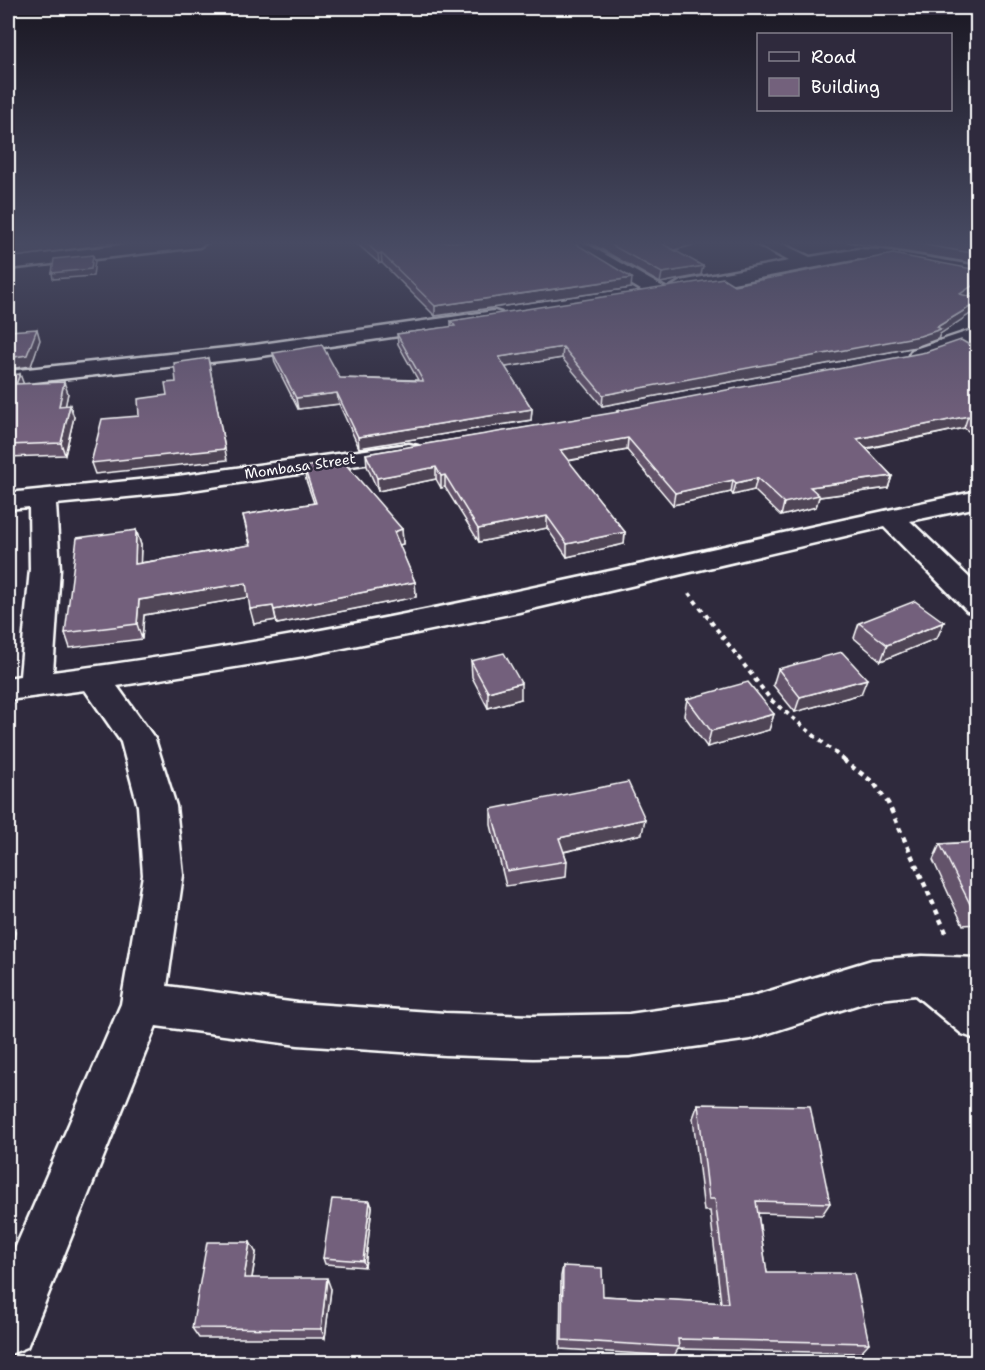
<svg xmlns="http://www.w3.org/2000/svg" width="985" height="1370" font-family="'Shantell Sans',sans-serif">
  <rect width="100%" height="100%" fill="#2f2a3d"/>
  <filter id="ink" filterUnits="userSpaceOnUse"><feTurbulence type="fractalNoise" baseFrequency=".0167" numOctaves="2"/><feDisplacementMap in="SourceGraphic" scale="12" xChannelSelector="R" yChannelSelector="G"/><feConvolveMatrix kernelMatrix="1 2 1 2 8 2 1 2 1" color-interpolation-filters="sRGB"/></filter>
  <g filter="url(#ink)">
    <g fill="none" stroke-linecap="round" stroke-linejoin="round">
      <defs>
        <g id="street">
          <path d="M 148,242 L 208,242 L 199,247 L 8,269 L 8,258 Z"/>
          <path d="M 560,242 L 583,242 L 665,288 L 668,292 L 658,298 L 651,296 Z"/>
          <path d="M 753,242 L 778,242 L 810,257 L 858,249 L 882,250 L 978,266 L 978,278 L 882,260 L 858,259 L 681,293 L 671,287 L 681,281 L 789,261 Z"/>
          <path d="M 494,311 L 501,313 L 504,317 L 501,321 L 255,357 L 8,385 L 8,371 L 255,345 Z"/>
          <path d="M 978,328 L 978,341 L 920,361 L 912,360 L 909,355 L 912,350 Z"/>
          <path d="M 409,444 L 418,446 L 421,451 L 418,456 L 178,492 L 56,504 L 60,569 L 53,672 C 366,633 670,555 978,491 L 978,507 L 910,521 L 978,586 L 978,613 L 967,611 L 884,527 L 519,612 L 304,656 L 117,686 L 155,739 L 176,806 L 183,875 L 167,986 L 298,1003 L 445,1013 L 533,1016 L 629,1014 L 750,997 L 872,960 L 922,956 L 978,958 L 978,1040 L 962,1034 L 915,995 L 872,1000 L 750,1039 L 629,1056 L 533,1058 L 445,1055 L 298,1045 L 156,1026 L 27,1347 L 8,1355 L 8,1265 L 121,1004 L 143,875 L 138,806 L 121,742 L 85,690 L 8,700 L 8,678 L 20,676 L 30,569 L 29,507 L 8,509 L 8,493 L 178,476 Z"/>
        </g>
      </defs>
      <use href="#street" stroke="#fff" stroke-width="5"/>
      <path stroke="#fff" stroke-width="4" stroke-dasharray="4.5 4.5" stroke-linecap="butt" d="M 689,593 L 771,700 L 845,761"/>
      <path stroke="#fff" stroke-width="4.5" stroke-dasharray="5 5" stroke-linecap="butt" d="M 843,760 L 874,783 L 888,803 L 948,937"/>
      <use href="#street" fill="#2f2a3d" fill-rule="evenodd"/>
    </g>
    <g fill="#63536b" stroke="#fff" stroke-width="1.5">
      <path d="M 355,242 L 573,242 L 631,288 L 435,316 L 382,263 L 379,263 Z"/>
      <path d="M 589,242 L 705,242 L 675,250 L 701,275 L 660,283 Z"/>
      <path d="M 847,242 L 978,242 L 978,264 Z"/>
      <path d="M 978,270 L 978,289 L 968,296 L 978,299 L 978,307 L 976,310 L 940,334 L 938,339 L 916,347 L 602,406 L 562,358 L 505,367 L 532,409 L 531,420 L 359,448 L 339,404 L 298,409 L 275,363 L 273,353 L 340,378 L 418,380 L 398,344 L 397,334 L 451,327 L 451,321 L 734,285 Z"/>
      <path d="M 978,350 L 978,438 L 964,428 L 866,449 L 892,476 L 888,488 L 819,497 L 816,507 L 781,516 L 754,490 L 733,495 L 731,492 L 673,505 L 627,450 L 568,461 L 625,532 L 624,544 L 567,557 L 547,528 L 479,542 L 445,487 L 441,488 L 436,479 L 378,491 L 367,466 L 366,454 L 616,413 L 617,411 Z"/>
      <path d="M 8,375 L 24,384 L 68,393 L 65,406 L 74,417 L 65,455 L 8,457 Z"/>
      <path d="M 304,467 L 402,529 L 403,544 L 399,545 L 415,582 L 416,597 L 277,624 L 276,620 L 254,624 L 249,597 L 144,615 L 142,639 L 70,648 L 65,633 L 136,530 L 141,545 L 140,563 L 250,545 L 243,515 L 314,503 L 306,480 Z"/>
      <path d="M 944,622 L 937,638 L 881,661 L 854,638 L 859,623 Z"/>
      <path d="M 471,661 L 521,699 L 488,708 L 472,677 Z"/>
      <path d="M 778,669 L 861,694 L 795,712 L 773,685 Z"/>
      <path d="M 687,699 L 774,714 L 769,730 L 707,747 L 684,715 Z"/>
      <path d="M 491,809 L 642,834 L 564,852 L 567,861 L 566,877 L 506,886 L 491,825 Z"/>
      <path d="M 978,842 L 978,924 L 963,925 L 933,860 L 940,844 Z"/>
      <path d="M 698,1104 L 830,1203 L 822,1215 L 758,1213 L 767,1273 L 869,1343 L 860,1353 L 678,1349 L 674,1356 L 560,1349 L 561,1276 L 563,1266 L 603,1296 L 721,1303 L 710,1211 L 704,1211 L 693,1118 Z"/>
      <path d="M 372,1207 L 365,1267 L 325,1264 L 323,1258 Z"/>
      <path d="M 256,1253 L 252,1278 L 331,1289 L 325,1338 L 199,1338 L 192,1328 Z"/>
    </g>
    <g fill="#504457" stroke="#fff" stroke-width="1.5">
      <path d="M 46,242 L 123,242 L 8,258 L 8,247 Z"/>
      <path d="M 668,242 L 705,242 L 662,253 L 663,244 Z"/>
      <path d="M 381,253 L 382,263 L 379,263 L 378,254 Z"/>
      <path d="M 93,255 L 95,261 L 93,276 L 53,279 L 52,273 Z"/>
      <path d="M 703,266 L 701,275 L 660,283 L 662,273 Z"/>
      <path d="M 632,278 L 631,288 L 435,316 L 435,306 Z"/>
      <path d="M 978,282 L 978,289 L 957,304 L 960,294 Z"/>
      <path d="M 978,302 L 976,310 L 940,334 L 938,339 L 916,347 L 602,406 L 603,395 L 937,327 Z"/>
      <path d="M 37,329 L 40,340 L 31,366 L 8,369 L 8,358 Z"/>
      <path d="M 563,347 L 562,358 L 499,368 L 499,357 Z"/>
      <path d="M 208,358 L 227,460 L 95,474 L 91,463 Z"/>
      <path d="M 20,374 L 24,385 L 16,384 Z"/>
      <path d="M 64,382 L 68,393 L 63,418 L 59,406 Z"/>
      <path d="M 337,393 L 339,404 L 298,409 L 296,398 Z"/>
      <path d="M 70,405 L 74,417 L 65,455 L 61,443 Z"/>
      <path d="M 532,409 L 531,420 L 359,448 L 358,437 Z"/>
      <path d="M 968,416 L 964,428 L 853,451 L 857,439 Z"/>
      <path d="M 628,438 L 627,450 L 560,462 L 560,450 Z"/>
      <path d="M 436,467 L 436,479 L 378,491 L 377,478 Z"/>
      <path d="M 445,475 L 445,487 L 441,488 L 441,476 Z"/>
      <path d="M 892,476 L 888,488 L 819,497 L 816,507 L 781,516 L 784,503 L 810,487 Z"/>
      <path d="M 757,478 L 754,490 L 733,495 L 736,483 Z"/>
      <path d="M 733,480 L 731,492 L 673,505 L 675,493 Z"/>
      <path d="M 547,516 L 547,528 L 479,542 L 478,529 Z"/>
      <path d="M 402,529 L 403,544 L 395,546 L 394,532 Z"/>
      <path d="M 136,530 L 141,545 L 140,579 L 135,564 Z"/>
      <path d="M 625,532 L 624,544 L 567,557 L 567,544 Z"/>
      <path d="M 415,582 L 416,597 L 277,624 L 274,610 Z"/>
      <path d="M 246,583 L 250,597 L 144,615 L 142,639 L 137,624 L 139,600 Z"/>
      <path d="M 273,606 L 276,620 L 254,624 L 250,609 Z"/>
      <path d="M 944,622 L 937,638 L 881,661 L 887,645 Z"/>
      <path d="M 867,679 L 861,694 L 795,712 L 800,697 Z"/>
      <path d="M 521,683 L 521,699 L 488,708 L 488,692 Z"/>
      <path d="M 774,714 L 769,730 L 707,747 L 711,731 Z"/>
      <path d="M 645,819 L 642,834 L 558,853 L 559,838 Z"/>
      <path d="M 8,919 L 15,932 L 9,965 L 8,963 Z"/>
      <path d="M 370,1201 L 372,1207 L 365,1267 L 363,1261 Z"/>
      <path d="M 250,1242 L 256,1253 L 250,1289 L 244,1278 Z"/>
      <path d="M 327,1278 L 331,1289 L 325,1338 L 321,1329 Z"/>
    </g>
    <g fill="#73617c" stroke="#fff" stroke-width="1.5">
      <path d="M 8,242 L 46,242 L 8,247 Z"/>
      <path d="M 365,242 L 573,242 L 632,278 L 435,306 L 381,253 L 378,254 Z"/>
      <path d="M 606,242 L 668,242 L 663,244 L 703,266 L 662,273 Z"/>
      <path d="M 908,242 L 978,242 L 978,254 Z"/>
      <path d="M 893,254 L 978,270 L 978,282 L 960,294 L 978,299 L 978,302 L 937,327 L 941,329 L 920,336 L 603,395 L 563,347 L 499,357 L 532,409 L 358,437 L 337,393 L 296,398 L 273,353 L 322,345 L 340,378 L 423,381 L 397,334 L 455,326 L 451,321 L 723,278 L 734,285 Z"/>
      <path d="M 93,255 L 91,269 L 52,273 L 54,259 Z"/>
      <path d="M 37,329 L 27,355 L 8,358 L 8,331 Z"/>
      <path d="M 961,340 L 978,350 L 978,423 L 968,416 L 857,439 L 892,476 L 810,487 L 819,495 L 784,503 L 757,478 L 736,483 L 733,480 L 675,493 L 628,438 L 560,450 L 625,532 L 567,544 L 547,516 L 478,529 L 445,475 L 441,476 L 436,467 L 377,478 L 366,454 L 618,412 L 617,411 L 926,352 Z"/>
      <path d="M 208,358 L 225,449 L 91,463 L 102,419 L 139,416 L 138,399 L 167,395 L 165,383 L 176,382 L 174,363 Z"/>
      <path d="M 20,374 L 16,384 L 64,382 L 59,406 L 70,405 L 61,443 L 8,445 L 8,375 Z"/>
      <path d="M 342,460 L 402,529 L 394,532 L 415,582 L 274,610 L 273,606 L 250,609 L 246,583 L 139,600 L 137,624 L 65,633 L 77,538 L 136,530 L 135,564 L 251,545 L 243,515 L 316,503 L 304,467 Z"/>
      <path d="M 915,601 L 944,622 L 887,645 L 859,623 Z"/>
      <path d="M 842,652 L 867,679 L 800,697 L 778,669 Z"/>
      <path d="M 504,653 L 521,683 L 488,692 L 471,661 Z"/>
      <path d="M 748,682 L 774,714 L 711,731 L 687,699 Z"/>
      <path d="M 628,782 L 645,819 L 559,838 L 567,861 L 507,871 L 491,809 Z"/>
      <path d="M 978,842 L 978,909 L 973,910 L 940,844 Z"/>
      <path d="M 698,1104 L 810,1106 L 830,1203 L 756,1201 L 767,1273 L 854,1273 L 869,1343 L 678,1339 L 679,1347 L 562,1340 L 563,1266 L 602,1268 L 603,1296 L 728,1303 L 715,1199 L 709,1199 Z"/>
      <path d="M 332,1199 L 370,1201 L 363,1261 L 323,1258 Z"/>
      <path d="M 207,1242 L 250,1242 L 244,1278 L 327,1278 L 321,1329 L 192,1328 Z"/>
      <path d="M 368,1356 L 480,1362 L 368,1362 Z"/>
    </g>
  </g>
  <linearGradient id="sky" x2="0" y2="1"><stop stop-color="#1a1722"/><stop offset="0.56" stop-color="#474a62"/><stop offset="1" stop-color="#474a62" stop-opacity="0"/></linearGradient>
  <rect width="985" height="434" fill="url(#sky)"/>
  <g text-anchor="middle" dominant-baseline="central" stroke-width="5" stroke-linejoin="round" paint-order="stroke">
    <g font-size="14" fill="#fff" stroke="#2f2a3d">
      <text transform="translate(300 466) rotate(-8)">Mombasa Street</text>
    </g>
  </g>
  <rect width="985" height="1370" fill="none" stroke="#2f2a3d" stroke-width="30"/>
  <rect x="15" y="15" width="955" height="1340" fill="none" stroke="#fff" stroke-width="2" filter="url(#ink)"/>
  <rect x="757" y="33" width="195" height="78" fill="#2f2a3d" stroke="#827f8b" stroke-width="1.5"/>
  <rect x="769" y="52" width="30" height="9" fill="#2f2a3d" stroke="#827f8b" stroke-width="1.5"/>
  <text x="811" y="63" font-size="18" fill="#ffffff">Road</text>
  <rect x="769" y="78" width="30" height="18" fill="#73617c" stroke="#827f8b" stroke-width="1.5"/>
  <text x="811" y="93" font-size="18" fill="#ffffff">Building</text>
</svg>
